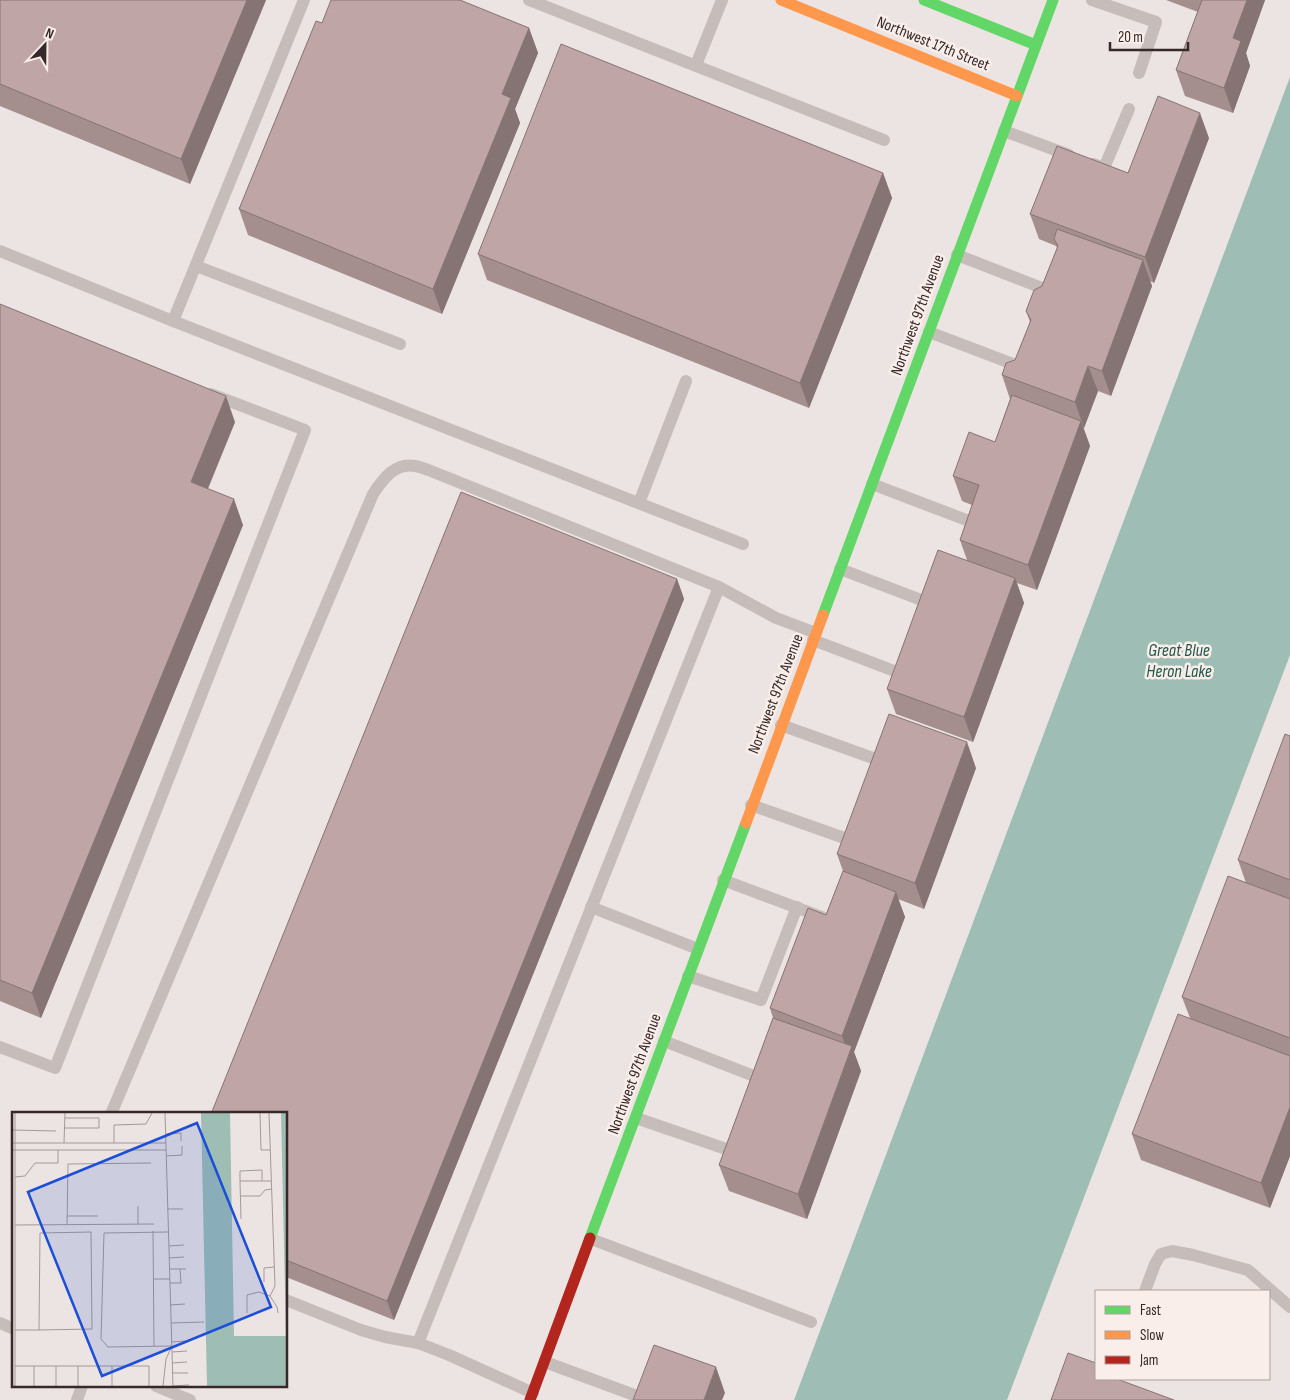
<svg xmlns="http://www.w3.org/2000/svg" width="1290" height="1400" font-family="'Sofia Sans Condensed',sans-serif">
  <rect width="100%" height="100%" fill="#ece4e2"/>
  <path fill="#9ebeb5" d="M 1290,77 L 1290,655 L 1007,1400 L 794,1400 Z"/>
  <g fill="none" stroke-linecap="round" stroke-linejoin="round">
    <g stroke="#c6bdba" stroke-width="12">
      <path d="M 529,0 L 884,140"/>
      <path d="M 1092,0 L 1156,22 L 1139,73"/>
      <path d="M 696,65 L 722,0"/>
      <path d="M 1004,131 L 1069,155"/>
      <path d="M 1093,164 L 1104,168 L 1129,109"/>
      <path d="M 0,251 L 173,321 L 743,544"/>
      <path d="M 957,255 L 1042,288"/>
      <path d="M 196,266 L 400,344"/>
      <path d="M 173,321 L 304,0"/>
      <path d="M 929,332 L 1018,366"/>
      <path d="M 872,484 L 969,521"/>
      <path d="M 639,503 L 686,381"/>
      <path d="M 840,569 L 924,601"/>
      <path d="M 813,640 L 897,672"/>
      <path d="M 781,725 L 881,761"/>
      <path d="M 751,805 L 850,840"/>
      <path d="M 723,880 L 822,917"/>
      <path d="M 591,907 L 698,949"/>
      <path d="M 688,976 L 761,1000 L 797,907"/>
      <path d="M 664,1041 L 759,1078"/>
      <path d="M 0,1047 L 55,1068 L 305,430 L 211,394"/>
      <path d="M 111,1114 L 373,494 C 383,479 395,462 415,466 C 421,467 426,469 431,471 L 719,587 L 776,618 L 816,633"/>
      <path d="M 636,1118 L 732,1151"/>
      <path d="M 591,1239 L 811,1322"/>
      <path d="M 1145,1291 L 1155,1264 L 1161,1254 L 1172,1251 L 1193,1255 L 1248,1270 L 1290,1307"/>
      <path d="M 286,1300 L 361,1330 L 385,1337 L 418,1343 L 449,1355 L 533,1393"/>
      <path d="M 0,1323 L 14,1329"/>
      <path d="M 418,1343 L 719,587"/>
      <path d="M 545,1362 L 642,1398"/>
      <path d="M 156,1386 L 190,1400"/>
      <path d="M 77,1400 L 82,1386"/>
    </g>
    <g stroke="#63d668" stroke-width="11">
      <path d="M 924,0 L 1036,45"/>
      <path d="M 823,615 L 1053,0"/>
      <path d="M 590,1238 L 746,823"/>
    </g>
    <g stroke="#ff974d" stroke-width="11">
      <path d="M 781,0 L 1017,96"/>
      <path d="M 746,823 L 823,615"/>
    </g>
    <path stroke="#b3261e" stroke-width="11" d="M 530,1400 L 590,1238"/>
  </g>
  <g fill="#a48e8e">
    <path d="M 0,0 L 266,0 L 190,184 L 0,106 Z"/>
    <path d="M 1166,0 L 1265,0 L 1246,53 L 1250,66 L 1233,113 L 1185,96 L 1176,70 L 1198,12 Z"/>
    <path d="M 322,23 L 529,28 L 538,53 L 515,109 L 520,123 L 442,314 L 248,235 L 239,209 Z"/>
    <path d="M 1209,138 L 1154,283 L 1150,281 L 1152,286 L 1111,396 L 1098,391 L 1084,428 L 1083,427 L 1090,446 L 1037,590 L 1017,583 L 1024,603 L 973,742 L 896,714 L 887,689 L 967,560 L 960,540 L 972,505 L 962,501 L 953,476 L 995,442 L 1010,399 L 1002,375 L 1015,360 L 1030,322 L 1026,311 L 1042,286 L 1057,248 L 1056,246 L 1039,239 L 1030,214 L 1128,173 Z"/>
    <path d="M 883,173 L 892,198 L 809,408 L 487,280 L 478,254 Z"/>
    <path d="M 0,304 L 235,422 L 208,489 L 243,525 L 41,1018 L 0,1001 Z"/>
    <path d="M 677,579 L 684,599 L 394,1320 L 286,1277 L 286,1114 Z"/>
    <path d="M 1290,736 L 1290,1156 L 1270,1208 L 1141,1160 L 1132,1134 L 1190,1018 L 1182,997 L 1246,883 L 1238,860 Z"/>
    <path d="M 976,768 L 924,909 L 898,899 L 905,917 L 854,1052 L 861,1071 L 807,1219 L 729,1191 L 719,1165 L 773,1018 L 770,1008 L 826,915 L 843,871 L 837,854 Z"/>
  </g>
  <g fill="#867474">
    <path d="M 247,0 L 266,0 L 190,184 L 181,159 Z"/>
    <path d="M 1247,0 L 1265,0 L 1246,53 L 1250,66 L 1233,113 L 1224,88 L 1233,38 Z"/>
    <path d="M 529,28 L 538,53 L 515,109 L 520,123 L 442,314 L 433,289 L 502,94 Z"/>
    <path d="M 1200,113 L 1209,138 L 1154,283 L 1145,257 Z"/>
    <path d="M 883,173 L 892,198 L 809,408 L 800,383 Z"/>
    <path d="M 1143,260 L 1152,286 L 1111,396 L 1102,371 Z"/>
    <path d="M 1088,366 L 1098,391 L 1084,428 L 1075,402 Z"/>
    <path d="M 226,396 L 235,422 L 200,507 L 191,482 Z"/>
    <path d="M 1081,421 L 1090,446 L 1037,590 L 1028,565 Z"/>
    <path d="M 234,499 L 243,525 L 41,1018 L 32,993 Z"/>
    <path d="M 1015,578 L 1024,603 L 973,742 L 964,717 Z"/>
    <path d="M 677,579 L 684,599 L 394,1320 L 387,1301 Z"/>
    <path d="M 967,742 L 976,768 L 924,909 L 915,883 Z"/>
    <path d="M 896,892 L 905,917 L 854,1052 L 861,1071 L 807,1219 L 798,1194 L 849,1055 L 842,1036 Z"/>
    <path d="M 1290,1107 L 1290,1156 L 1270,1208 L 1261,1183 Z"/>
    <path d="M 716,1367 L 725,1393 L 722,1400 L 704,1400 Z"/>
  </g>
  <g fill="#bfa5a5" stroke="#867474">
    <path d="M 0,0 L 247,0 L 181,159 L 0,84 Z"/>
    <path d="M 331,0 L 460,0 L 529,28 L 502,94 L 511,98 L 433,289 L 239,209 L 316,21 L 322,23 Z"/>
    <path d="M 1202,0 L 1247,0 L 1233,38 L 1241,41 L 1224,88 L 1176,70 Z"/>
    <path d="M 561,44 L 883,173 L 800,383 L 478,254 Z"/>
    <path d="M 1158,96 L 1200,113 L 1145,257 L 1030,214 L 1057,146 L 1128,173 Z"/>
    <path d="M 1057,229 L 1143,260 L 1102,371 L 1088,366 L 1075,402 L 1002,375 L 1006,363 L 1015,360 L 1031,320 L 1026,311 L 1034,290 L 1042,286 L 1058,246 L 1054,239 Z"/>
    <path d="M 0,304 L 226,396 L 191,482 L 234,499 L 32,993 L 0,980 Z"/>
    <path d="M 1012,395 L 1081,421 L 1028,565 L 960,540 L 979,485 L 953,476 L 969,432 L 995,442 Z"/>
    <path d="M 461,492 L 677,579 L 387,1301 L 286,1260 L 286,1114 L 211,1114 Z"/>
    <path d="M 938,550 L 1015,578 L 964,717 L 887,689 Z"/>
    <path d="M 889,714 L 967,742 L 915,883 L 837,854 Z"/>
    <path d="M 1285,734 L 1290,736 L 1290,880 L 1238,860 Z"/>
    <path d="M 843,871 L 896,892 L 842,1036 L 770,1008 L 808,908 L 826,915 Z"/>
    <path d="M 1228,876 L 1290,899 L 1290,1038 L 1182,997 Z"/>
    <path d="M 1178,1014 L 1290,1056 L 1290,1107 L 1261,1183 L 1132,1134 Z"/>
    <path d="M 773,1018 L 852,1046 L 798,1194 L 719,1165 Z"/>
    <path d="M 654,1345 L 716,1367 L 704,1400 L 633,1400 Z"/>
    <path d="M 1068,1353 L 1096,1363 L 1096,1379 L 1117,1379 L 1174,1400 L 1051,1400 Z"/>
  </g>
  <g text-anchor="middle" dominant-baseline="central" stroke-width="5" stroke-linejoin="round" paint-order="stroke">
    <g font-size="16" fill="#372929" stroke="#f9eee9">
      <text transform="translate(933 44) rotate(22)">Northwest 17th Street</text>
      <text transform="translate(918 315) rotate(-70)">Northwest 97th Avenue</text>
      <text transform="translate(776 694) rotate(-69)">Northwest 97th Avenue</text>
      <text transform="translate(635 1074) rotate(-70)">Northwest 97th Avenue</text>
    </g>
    <g font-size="18" font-style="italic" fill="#1f574b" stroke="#f9eee9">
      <text x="1179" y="650">Great Blue<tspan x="1179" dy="21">Heron Lake</tspan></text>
    </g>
  </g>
  <g transform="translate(12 1112)">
    <rect width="275" height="275" fill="#ece4e2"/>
    <path d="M 189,1 L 218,1 L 222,224 L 274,224 L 269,1 L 275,1 L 275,274 L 195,274 Z" fill="#9ebeb5"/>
    <path fill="none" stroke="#a49998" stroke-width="1" d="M 153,1 L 161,274M 248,1 L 249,38 L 258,38M 257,1 L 263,174 L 258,184M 52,16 L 87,16 L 87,6 L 53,6M 0,18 L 44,19M 154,22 L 169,21 L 169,29M 0,31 L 154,31M 52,31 L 53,1M 102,31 L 102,13 L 134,12 L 140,1M 0,38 L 154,38M 154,44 L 170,43 L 170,34M 3,65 L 13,64 L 23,51 L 46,51 L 46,38M 228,69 L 228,59 L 250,58 L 250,69M 229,84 L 248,84 L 253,78 L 260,77M 126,94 L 126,112M 156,97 L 171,97M 55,104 L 86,104M 229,107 L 228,69 L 259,69M 3,113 L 142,112M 55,113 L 56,52 L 139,51M 141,119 L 142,234M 156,120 L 92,121 L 89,227 L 96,235 L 160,234M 157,134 L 172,133M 157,146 L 172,145M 157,157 L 174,157M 141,167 L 158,167M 252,170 L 252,156 L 262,155M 158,171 L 169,171 L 168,157M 158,193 L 173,192M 235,201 L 235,183 L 247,180 L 258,184 L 265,195 L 266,201M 159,211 L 192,210M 3,218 L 27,218 L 80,217 L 79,120 L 28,121 L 27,218M 159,230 L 174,229M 160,240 L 175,239M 160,251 L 175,250M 3,254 L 137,254 L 137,274M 22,254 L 22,274M 66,254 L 66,274M 100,254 L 100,274M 160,261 L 176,261M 3,274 L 3,1M 44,274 L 44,254M 151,274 L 154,247 L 159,236M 161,274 L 177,273"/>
    <path fill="#1d4ed8" fill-opacity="0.15" stroke="#1d4ed8" stroke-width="2.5" d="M 185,11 L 259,195 L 90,264 L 16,80 Z"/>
    <rect width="275" height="275" fill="none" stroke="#372929" stroke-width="2.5"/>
  </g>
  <rect x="1095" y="1290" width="175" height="90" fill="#f9eee9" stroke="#ab9f9c"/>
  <rect x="1105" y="1306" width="25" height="8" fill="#63d668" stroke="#ab9f9c"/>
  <text x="1140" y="1315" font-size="15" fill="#372929">Fast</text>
  <rect x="1105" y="1331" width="25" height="8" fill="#ff974d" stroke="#ab9f9c"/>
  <text x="1140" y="1340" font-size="15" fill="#372929">Slow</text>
  <rect x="1105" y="1356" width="25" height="8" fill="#b3261e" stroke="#ab9f9c"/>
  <text x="1140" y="1365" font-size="15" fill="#372929">Jam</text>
  <g transform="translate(45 45) rotate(22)" stroke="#f9eee9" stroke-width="4" paint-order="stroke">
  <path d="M0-4L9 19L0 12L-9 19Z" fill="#372929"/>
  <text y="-8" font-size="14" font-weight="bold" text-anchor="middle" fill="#372929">N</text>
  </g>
  <path d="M1110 42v8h78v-8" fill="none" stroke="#372929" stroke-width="2.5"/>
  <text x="1118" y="42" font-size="15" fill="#372929" stroke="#f9eee9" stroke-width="4" paint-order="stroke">20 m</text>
</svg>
